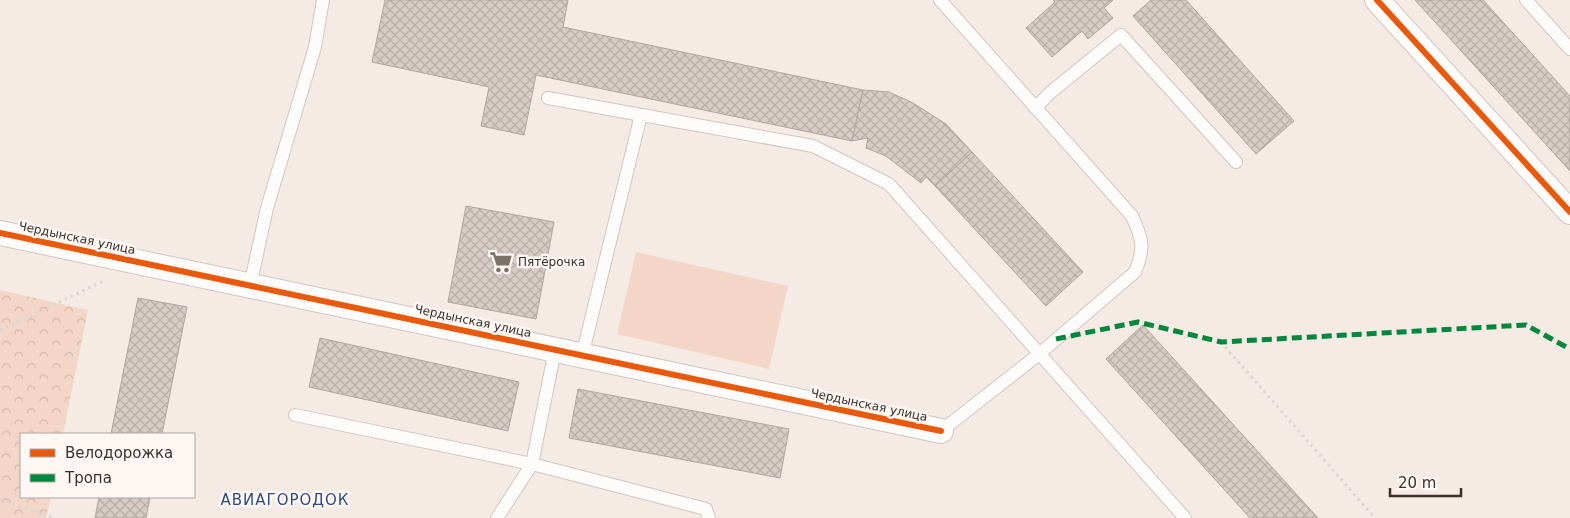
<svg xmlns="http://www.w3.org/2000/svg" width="1570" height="518" font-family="'DejaVu Sans',sans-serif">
  <defs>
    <pattern id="park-crowns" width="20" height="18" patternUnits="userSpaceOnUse" patternTransform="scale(1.25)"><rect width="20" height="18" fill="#f3d6c8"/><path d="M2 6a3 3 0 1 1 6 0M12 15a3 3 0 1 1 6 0" fill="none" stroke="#d1b8ac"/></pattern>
    <pattern id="building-cross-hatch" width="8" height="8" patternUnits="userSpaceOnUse" patternTransform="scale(1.25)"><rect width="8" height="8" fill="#d6cbc5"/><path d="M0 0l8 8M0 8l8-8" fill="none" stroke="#b9afa9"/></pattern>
  </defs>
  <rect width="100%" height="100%" fill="#f5eae4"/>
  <path fill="url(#park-crowns)" d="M 0,290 L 88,310 L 63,434 L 21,434 L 21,497 L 51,497 L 46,518 L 0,518 Z"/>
  <path fill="#f3d6c8" d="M 636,252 L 788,286 L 769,369 L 617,334 Z"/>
  <g fill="url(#building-cross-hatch)" stroke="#b0a6a1">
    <path d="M 385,0 L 568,0 L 563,27 L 863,90 L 852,141 L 536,75 L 524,135 L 481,126 L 489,87 L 372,62 Z"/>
    <path d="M 1053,0 L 1113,0 L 1104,8 L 1113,18 L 1088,39 L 1082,31 L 1052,57 L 1026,28 L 1055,2 Z"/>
    <path d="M 1151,0 L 1186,0 L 1294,121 L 1256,154 L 1133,16 Z"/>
    <path d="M 1415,0 L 1483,0 L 1570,96 L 1570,171 Z"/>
    <path d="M 863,90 L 889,92 L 913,103 L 946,124 L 972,152 L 935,186 L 926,177 L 921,183 L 886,156 L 866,148 L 868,138 L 852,141 Z"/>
    <path d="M 972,152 L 1083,272 L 1046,306 L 935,186 Z"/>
    <path d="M 466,206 L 554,222 L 536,319 L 448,302 Z"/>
    <path d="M 138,298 L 187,307 L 162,434 L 111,434 Z"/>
    <path d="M 1143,325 L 1318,518 L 1250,518 L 1106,359 Z"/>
    <path d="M 320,338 L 519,382 L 508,431 L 309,387 Z"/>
    <path d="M 578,389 L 789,429 L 780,478 L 569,438 Z"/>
    <path d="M 99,497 L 150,497 L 146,518 L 95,518 Z"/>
  </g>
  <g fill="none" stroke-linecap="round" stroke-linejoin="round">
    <defs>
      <g id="lane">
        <path d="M 940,0 L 1132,216 C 1143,240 1145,248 1135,272 L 1038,355 L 941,431"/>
        <path d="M 1526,0 L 1570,49"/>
        <path d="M 548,98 L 813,146 L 889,184 L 1185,518"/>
        <path d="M 1035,108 L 1051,92 L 1121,35 L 1236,162"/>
        <path d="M 250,286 L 267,208 L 315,47 L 323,0"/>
        <path d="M 582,356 L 641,115"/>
        <path d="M 295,415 L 532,464 L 706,509 L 709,518"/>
        <path d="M 497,518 L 532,464 L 555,350"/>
      </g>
      <g id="street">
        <path d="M 1377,0 L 1570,212"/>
        <path d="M 0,233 L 941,431"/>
      </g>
    </defs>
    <use href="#lane" stroke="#d1c6c1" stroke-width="14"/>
    <use href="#street" stroke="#d1c6c1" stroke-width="26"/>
    <g stroke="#dad6d5" stroke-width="3" stroke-dasharray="2.5 4" stroke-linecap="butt">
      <path d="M 0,330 L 106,280"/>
      <path d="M 1221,342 L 1375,518"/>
      <path d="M 0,499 L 54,518"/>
    </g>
    <use href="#lane" stroke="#fefcfb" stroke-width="12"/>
    <use href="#street" stroke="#fefcfb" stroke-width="24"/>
    <path stroke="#00873e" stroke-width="5" stroke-dasharray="10 5" stroke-linecap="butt" d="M 1056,339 L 1138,322 L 1221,342 L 1526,325 L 1570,349"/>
    <defs>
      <g id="cycleway">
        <path d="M 1377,0 L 1570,212"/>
        <path d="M 0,233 L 941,431"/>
      </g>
    </defs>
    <use href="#cycleway" stroke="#fef7f4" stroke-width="9"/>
    <use href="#cycleway" stroke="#e8590c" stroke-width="6"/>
  </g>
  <defs>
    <symbol id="supermarket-bare" viewBox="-9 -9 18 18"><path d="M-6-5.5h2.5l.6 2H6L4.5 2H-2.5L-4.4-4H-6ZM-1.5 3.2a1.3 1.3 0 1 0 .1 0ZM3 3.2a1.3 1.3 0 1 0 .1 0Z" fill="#7d716b" stroke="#fef7f4" stroke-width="2.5" paint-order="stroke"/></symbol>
  </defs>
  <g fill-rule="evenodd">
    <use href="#supermarket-bare" x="485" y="246" width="32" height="32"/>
  </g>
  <g text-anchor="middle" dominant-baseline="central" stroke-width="5" stroke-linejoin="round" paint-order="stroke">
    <g font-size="12" fill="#3c302a" stroke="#fef7f4">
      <text transform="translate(77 238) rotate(12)">Чердынская улица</text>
      <text transform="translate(473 321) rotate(12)">Чердынская улица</text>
      <text transform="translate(869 405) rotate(12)">Чердынская улица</text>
    </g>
    <g font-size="12" fill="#3c302a" stroke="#fef7f4" text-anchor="start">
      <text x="518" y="262">Пятёрочка</text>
    </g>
    <g font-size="15" letter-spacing="1" fill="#2b4c83" stroke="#fef7f4">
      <text x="285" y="500">АВИАГОРОДОК</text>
    </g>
  </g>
  <rect x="20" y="433" width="175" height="65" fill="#fef7f4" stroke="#b0a7a3"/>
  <rect x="30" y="449" width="25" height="8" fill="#e8590c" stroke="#b0a7a3"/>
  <text x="65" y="458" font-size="15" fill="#3c302a">Велодорожка</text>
  <rect x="30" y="474" width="25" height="8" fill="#00873e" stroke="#b0a7a3"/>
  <text x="65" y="483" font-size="15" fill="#3c302a">Тропа</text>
  <path d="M1390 488v8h71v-8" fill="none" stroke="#3c302a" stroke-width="2.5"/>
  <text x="1398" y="488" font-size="15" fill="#3c302a" stroke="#fef7f4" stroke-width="4" paint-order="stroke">20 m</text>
</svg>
